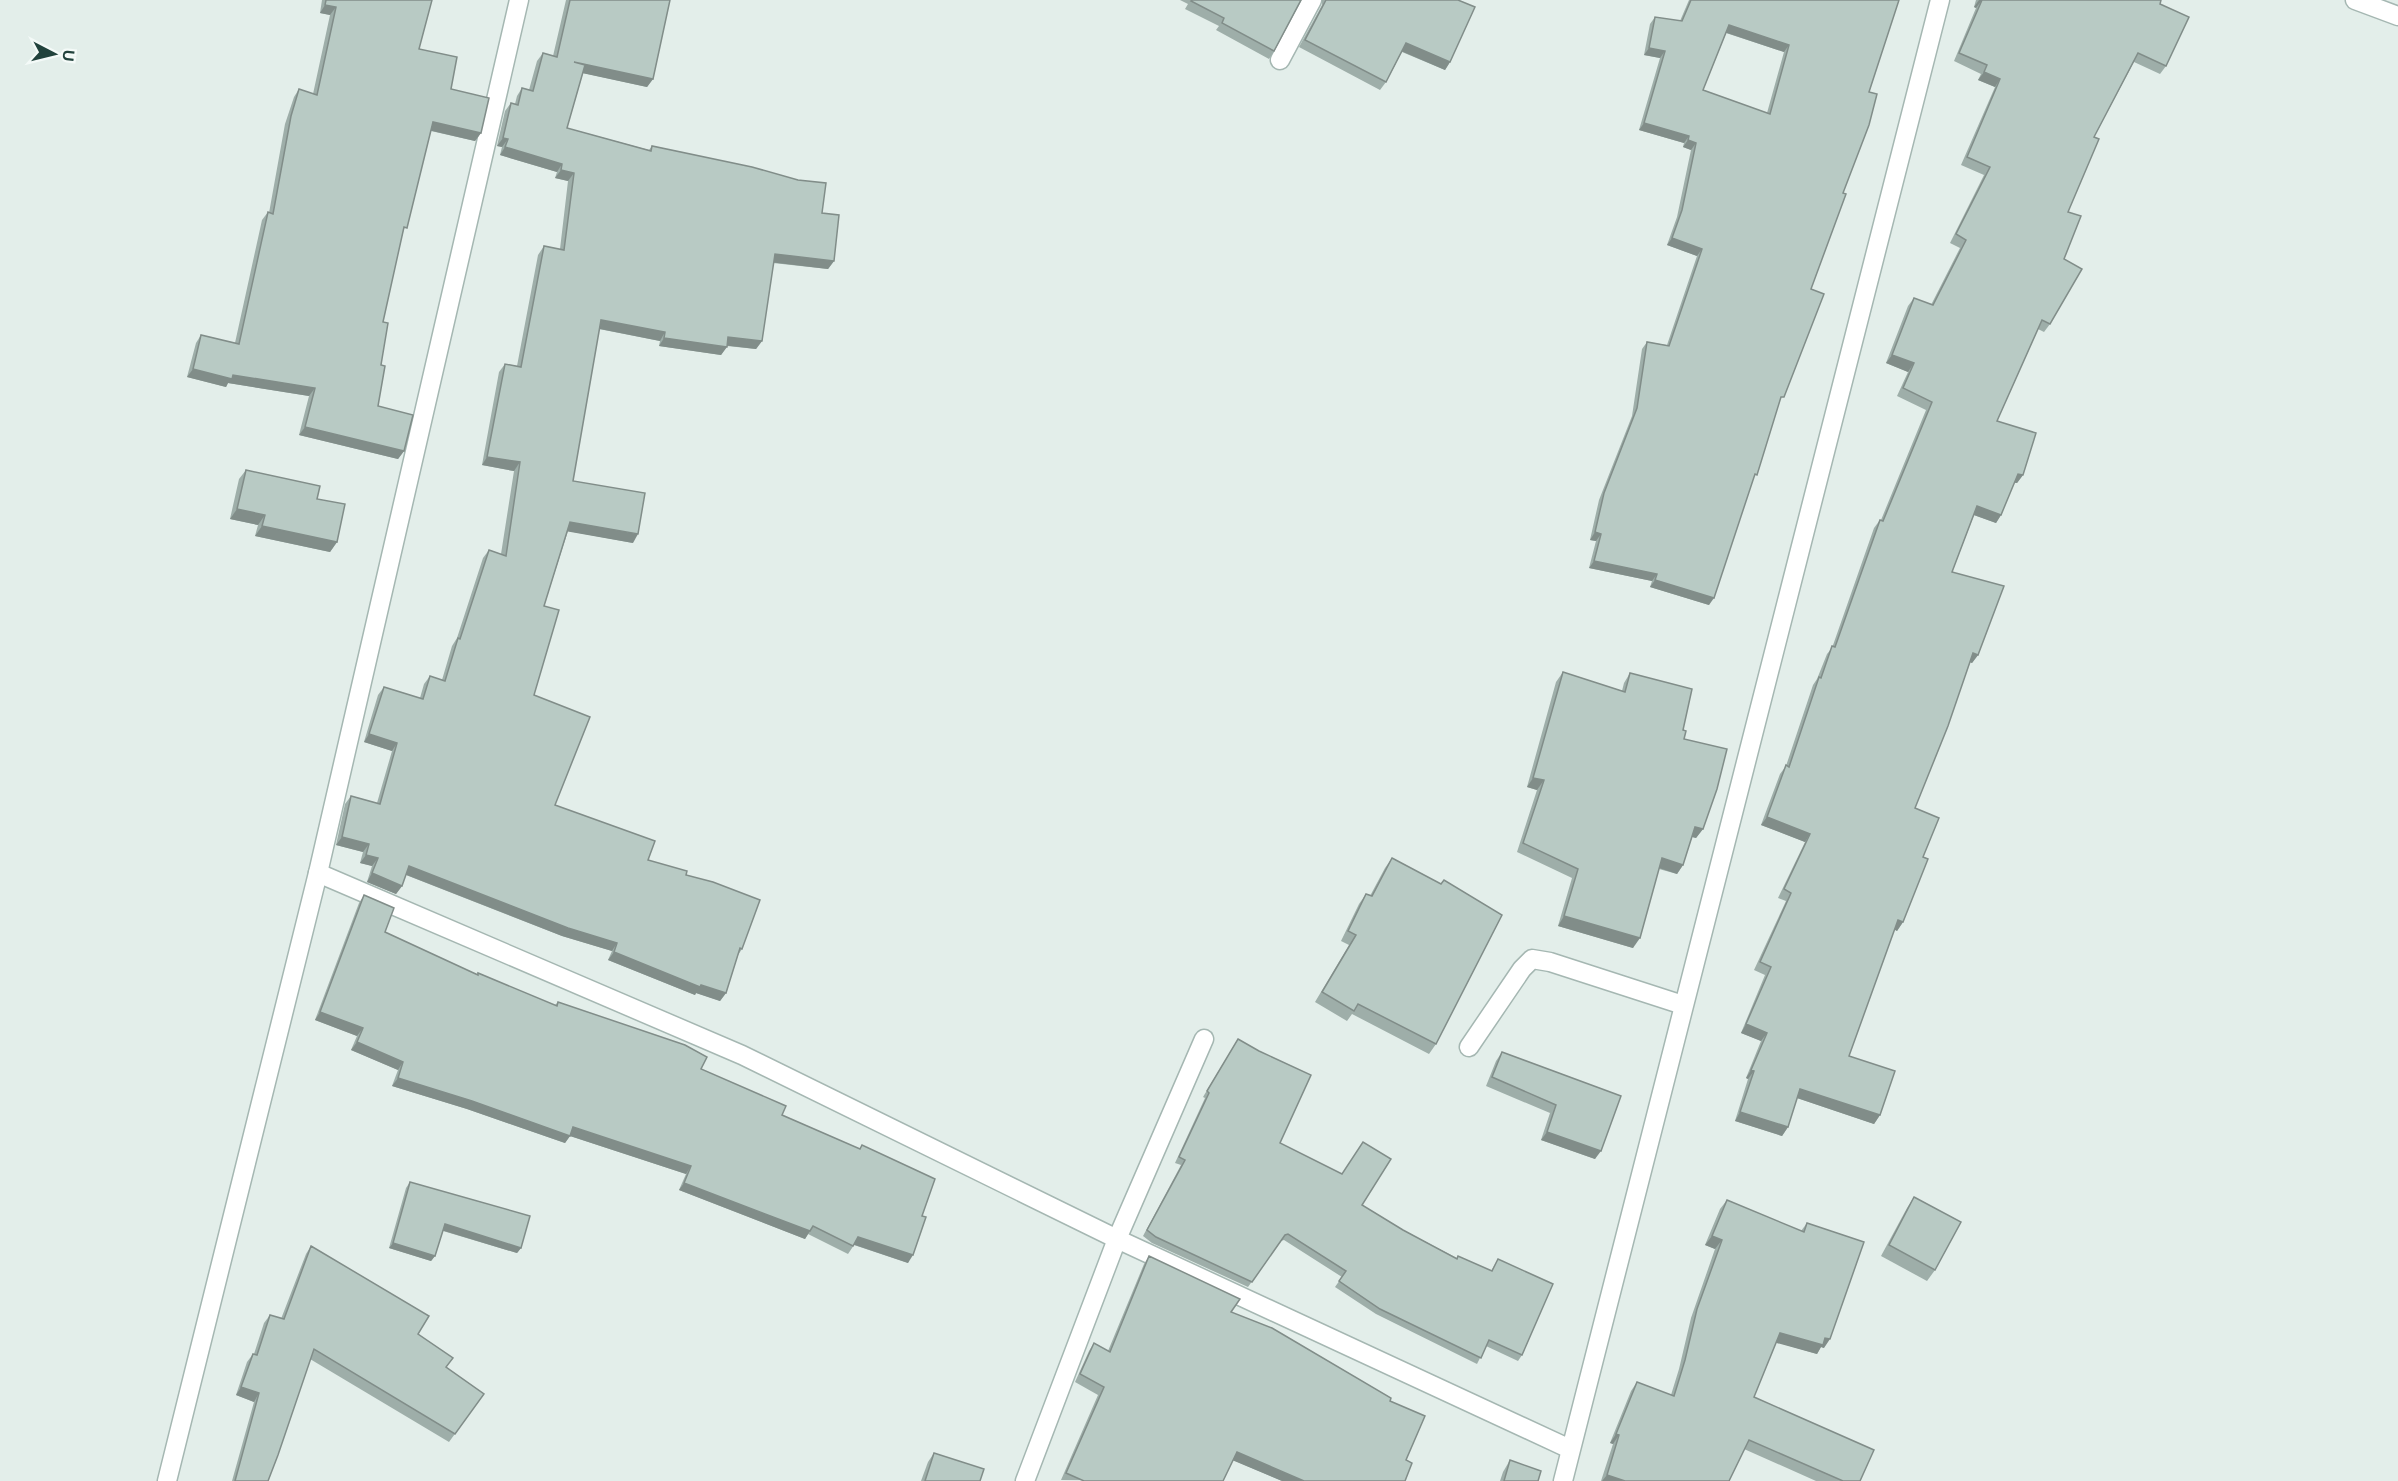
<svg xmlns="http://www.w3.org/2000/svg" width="2398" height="1481" font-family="Helvetica,sans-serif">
  <rect width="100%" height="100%" fill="#e3eeea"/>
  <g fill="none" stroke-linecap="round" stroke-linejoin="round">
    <defs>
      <g id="minor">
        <path d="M 2355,0 L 2398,16"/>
        <path d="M 1280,60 L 1312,0"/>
        <path d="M 318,873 L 742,1055 L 1117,1239 L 1570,1449"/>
        <path d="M 1469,1047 L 1522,969 L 1532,959 L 1550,962 L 1683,1005"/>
        <path d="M 167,1481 L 318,873 L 519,0"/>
        <path d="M 1025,1481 L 1117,1239 L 1204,1039"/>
        <path d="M 1563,1481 L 1940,0"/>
      </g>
    </defs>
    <use href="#minor" stroke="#a5b7b2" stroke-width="21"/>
    <use href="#minor" stroke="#fff" stroke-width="18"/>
  </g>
  <g fill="#9eaea9" fill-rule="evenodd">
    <path d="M 322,0 L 432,0 L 419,49 L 451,89 L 481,133 L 475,141 L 431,131 L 402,236 L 383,322 L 381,365 L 378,406 L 404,451 L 398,459 L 299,435 L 309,396 L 228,383 L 226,387 L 187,377 L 196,343 L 201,335 L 235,343 L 262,220 L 268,212 L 269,213 L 285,124 L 294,97 L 299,89 L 313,94 L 330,15 L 320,13 Z"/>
    <path d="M 566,0 L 670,0 L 653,79 L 647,87 L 583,73 L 567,128 L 649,150 L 652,146 L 822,213 L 834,261 L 828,269 L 773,263 L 762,341 L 756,349 L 727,346 L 721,355 L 659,346 L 660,341 L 599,329 L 573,481 L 633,543 L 568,531 L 544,606 L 534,695 L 555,805 L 648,860 L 686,875 L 742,949 L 738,955 L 726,993 L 720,1001 L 696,993 L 695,995 L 608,960 L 612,951 L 562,936 L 406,875 L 402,886 L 396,894 L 367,882 L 372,866 L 360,863 L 363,852 L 336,845 L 345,804 L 351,796 L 377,803 L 392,751 L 364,742 L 378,695 L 384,687 L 420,698 L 424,684 L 430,676 L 442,680 L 452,646 L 457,638 L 483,558 L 489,550 L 501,554 L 514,471 L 482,465 L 499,372 L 505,364 L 517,366 L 538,255 L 544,246 L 560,249 L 568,181 L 555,178 L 557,172 L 500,155 L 502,147 L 497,146 L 505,111 L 511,103 L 515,104 L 517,96 L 522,88 L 529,90 L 537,61 L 543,53 L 553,56 Z"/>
    <path d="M 1180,0 L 1301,0 L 1274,51 L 1269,59 L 1216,30 L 1219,26 L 1185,9 L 1188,4 Z"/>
    <path d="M 1322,0 L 1458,0 L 1450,62 L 1445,70 L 1402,52 L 1386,82 L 1380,90 L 1299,47 L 1322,5 Z"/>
    <path d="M 1689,0 L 1899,0 L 1869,92 L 1843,193 L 1811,289 L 1779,404 L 1709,605 L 1650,587 L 1652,581 L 1589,568 L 1596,541 L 1590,540 L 1599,500 L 1632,416 L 1642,349 L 1647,342 L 1667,345 L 1697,256 L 1667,245 L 1677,217 L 1691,150 L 1683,147 L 1684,143 L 1639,130 L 1660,58 L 1644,55 L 1650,24 L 1655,17 L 1680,21 ZM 1726,33 L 1784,52 L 1767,113 L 1703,90 Z"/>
    <path d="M 1976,0 L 2161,0 L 2160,4 L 2166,66 L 2160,74 L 2134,62 L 2094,137 L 2068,212 L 2064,259 L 2050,324 L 2044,332 L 2038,329 L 1997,421 L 2023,475 L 2017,483 L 2014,483 L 2001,515 L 1996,523 L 1974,515 L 1952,572 L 1978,655 L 1972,663 L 1970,662 L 1915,808 L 1923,857 L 1903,922 L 1897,931 L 1894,929 L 1849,1056 L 1880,1115 L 1874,1124 L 1797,1098 L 1788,1127 L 1782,1136 L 1735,1121 L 1748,1079 L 1746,1078 L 1761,1041 L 1741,1033 L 1765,975 L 1754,970 L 1786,901 L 1778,898 L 1805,842 L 1761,825 L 1780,774 L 1786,766 L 1813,685 L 1817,679 L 1827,654 L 1832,648 L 1874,528 L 1880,520 L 1881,520 L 1926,410 L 1897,396 L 1908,372 L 1886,363 L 1908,306 L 1914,298 L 1931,305 L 1960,248 L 1950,243 L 1984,175 L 1961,165 L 1995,87 L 1978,80 L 1981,74 L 1954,61 L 1976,8 L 1974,7 Z"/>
    <path d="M 246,470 L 317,499 L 337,542 L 330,552 L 255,536 L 258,525 L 230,519 L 239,479 Z"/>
    <path d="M 1563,672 L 1622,691 L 1624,683 L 1630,673 L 1683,730 L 1684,739 L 1703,829 L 1696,838 L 1692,837 L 1683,865 L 1677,874 L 1659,869 L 1633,948 L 1558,926 L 1572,878 L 1517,852 L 1537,790 L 1527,787 L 1556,682 Z"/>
    <path d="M 1392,858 L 1436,1044 L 1429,1054 L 1352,1014 L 1347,1021 L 1315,1002 L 1349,945 L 1341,941 L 1359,904 L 1366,894 L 1370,896 L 1385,868 Z"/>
    <path d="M 364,895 L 385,932 L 477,975 L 555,1005 L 558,1002 L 701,1069 L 782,1115 L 860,1149 L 862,1145 L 922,1216 L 908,1263 L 854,1245 L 848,1254 L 808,1234 L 805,1239 L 679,1190 L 686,1174 L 570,1136 L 565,1143 L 467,1109 L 392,1086 L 398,1070 L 351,1050 L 357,1036 L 315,1020 L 359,903 Z"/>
    <path d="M 1238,1039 L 1280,1143 L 1362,1205 L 1403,1230 L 1457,1258 L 1458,1256 L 1491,1271 L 1498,1259 L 1522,1355 L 1518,1361 L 1486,1346 L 1477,1364 L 1376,1314 L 1335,1287 L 1342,1277 L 1284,1240 L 1281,1241 L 1248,1287 L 1152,1243 L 1143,1236 L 1181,1165 L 1175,1163 L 1205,1098 L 1203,1097 Z"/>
    <path d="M 1502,1052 L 1621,1096 L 1595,1159 L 1541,1140 L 1550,1113 L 1486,1086 L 1496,1061 Z"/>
    <path d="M 410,1182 L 521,1248 L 517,1253 L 443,1231 L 435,1256 L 431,1261 L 389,1248 L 406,1188 Z"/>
    <path d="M 1914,1197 L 1935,1270 L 1927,1281 L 1881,1256 L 1907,1208 Z"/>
    <path d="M 1727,1200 L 1801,1231 L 1807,1223 L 1824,1348 L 1821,1347 L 1817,1354 L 1776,1342 L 1754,1397 L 1860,1481 L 1816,1481 L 1744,1449 L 1729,1481 L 1601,1481 L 1613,1444 L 1610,1443 L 1631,1391 L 1637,1382 L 1671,1395 L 1679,1369 L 1691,1318 L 1715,1249 L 1705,1245 L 1720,1209 Z"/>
    <path d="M 311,1246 L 418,1334 L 446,1367 L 484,1394 L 449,1442 L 310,1359 L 268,1481 L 232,1481 L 254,1402 L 236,1395 L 247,1362 L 253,1354 L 254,1354 L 264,1323 L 270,1315 L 281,1319 L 306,1254 Z"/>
    <path d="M 1149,1256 L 1231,1312 L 1282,1481 L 1233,1460 L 1223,1481 L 1061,1480 L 1098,1395 L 1075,1382 L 1089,1351 L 1094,1343 L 1108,1351 L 1144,1264 Z"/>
    <path d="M 934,1453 L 980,1481 L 921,1481 L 928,1462 Z"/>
    <path d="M 1510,1460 L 1538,1481 L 1500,1481 L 1503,1472 Z"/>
  </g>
  <g fill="#818d89">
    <path d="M 1979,0 L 1982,0 L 1976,8 L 1974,7 Z"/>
    <path d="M 325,5 L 336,7 L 330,15 L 320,13 Z"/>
    <path d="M 1729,25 L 1789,45 L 1784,52 L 1724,32 Z"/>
    <path d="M 1406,43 L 1450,62 L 1445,70 L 1401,51 Z"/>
    <path d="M 1649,48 L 1665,51 L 1660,58 L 1644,55 Z"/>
    <path d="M 574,62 L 653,79 L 647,87 L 568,70 Z"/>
    <path d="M 1984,72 L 2000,79 L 1995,87 L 1978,80 Z"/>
    <path d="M 433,122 L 481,133 L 475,141 L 428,130 Z"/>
    <path d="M 1644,123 L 1689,136 L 1684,143 L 1639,130 Z"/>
    <path d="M 503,138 L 508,139 L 502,147 L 497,146 Z"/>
    <path d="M 1688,140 L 1696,143 L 1691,150 L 1683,147 Z"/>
    <path d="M 505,147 L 562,164 L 557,172 L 500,155 Z"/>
    <path d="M 561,170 L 574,173 L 568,181 L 555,178 Z"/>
    <path d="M 1672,238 L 1702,249 L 1697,256 L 1667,245 Z"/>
    <path d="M 775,254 L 834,261 L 828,269 L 769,262 Z"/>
    <path d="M 601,320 L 665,332 L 660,341 L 595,328 Z"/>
    <path d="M 728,337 L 762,341 L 756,349 L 722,345 Z"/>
    <path d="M 664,338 L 727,347 L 721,355 L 659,346 Z"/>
    <path d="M 1892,355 L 1914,363 L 1908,372 L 1886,363 Z"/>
    <path d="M 193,369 L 233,375 L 315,388 L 309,396 L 228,383 L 226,387 L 187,377 Z"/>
    <path d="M 305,427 L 404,451 L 398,459 L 299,435 Z"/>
    <path d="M 487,457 L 520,462 L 514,471 L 482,465 Z"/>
    <path d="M 2018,474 L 2023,475 L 2017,483 L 2012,482 Z"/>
    <path d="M 1977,506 L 2001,515 L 1996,523 L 1971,514 Z"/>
    <path d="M 237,509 L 265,515 L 258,525 L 230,519 Z"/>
    <path d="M 570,522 L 638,534 L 633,543 L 565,531 Z"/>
    <path d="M 262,526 L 337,542 L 330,552 L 255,536 Z"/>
    <path d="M 1595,532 L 1601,534 L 1596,541 L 1590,540 Z"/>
    <path d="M 1594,561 L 1657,574 L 1652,581 L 1589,568 Z"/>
    <path d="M 1655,580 L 1714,598 L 1709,605 L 1650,587 Z"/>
    <path d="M 1973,653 L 1978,655 L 1972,663 L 1967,661 Z"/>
    <path d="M 369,734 L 397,743 L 392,751 L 364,742 Z"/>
    <path d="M 1533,778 L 1544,780 L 1537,790 L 1527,787 Z"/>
    <path d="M 1767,817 L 1810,834 L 1805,842 L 1761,825 Z"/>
    <path d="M 1695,827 L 1703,829 L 1696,838 L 1689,836 Z"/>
    <path d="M 342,837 L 369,844 L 363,852 L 336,845 Z"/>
    <path d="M 366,855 L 378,858 L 372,866 L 360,863 Z"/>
    <path d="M 1662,858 L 1683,865 L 1677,874 L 1656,867 Z"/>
    <path d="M 409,866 L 617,943 L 612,951 L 562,936 L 404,874 Z"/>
    <path d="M 372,873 L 402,886 L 396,894 L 367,882 Z"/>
    <path d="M 1564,916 L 1640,938 L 1633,948 L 1558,926 Z"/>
    <path d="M 1898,920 L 1903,922 L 1897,931 L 1892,928 Z"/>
    <path d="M 614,952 L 701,985 L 726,993 L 720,1001 L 696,993 L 695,995 L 608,960 Z"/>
    <path d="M 320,1012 L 363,1028 L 357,1036 L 315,1020 Z"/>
    <path d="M 1746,1024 L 1767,1033 L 1761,1041 L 1741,1033 Z"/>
    <path d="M 357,1042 L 403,1062 L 398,1070 L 351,1050 Z"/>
    <path d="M 1751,1070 L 1754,1071 L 1748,1079 L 1746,1078 Z"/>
    <path d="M 398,1078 L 573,1127 L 691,1166 L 686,1174 L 570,1136 L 565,1143 L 467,1109 L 392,1086 Z"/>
    <path d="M 1800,1089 L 1880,1115 L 1874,1124 L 1794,1097 Z"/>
    <path d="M 1740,1112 L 1788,1127 L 1782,1136 L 1735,1121 Z"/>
    <path d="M 1547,1132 L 1601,1151 L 1595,1159 L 1541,1140 Z"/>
    <path d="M 684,1183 L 810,1231 L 805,1239 L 679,1190 Z"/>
    <path d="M 445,1224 L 521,1248 L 517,1253 L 441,1230 Z"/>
    <path d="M 1712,1236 L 1722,1240 L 1715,1249 L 1705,1245 Z"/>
    <path d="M 858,1237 L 913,1255 L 908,1263 L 852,1244 Z"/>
    <path d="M 393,1243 L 435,1256 L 431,1261 L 389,1248 Z"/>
    <path d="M 1780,1333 L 1825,1338 L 1830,1339 L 1824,1348 L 1821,1347 L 1817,1354 L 1773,1342 Z"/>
    <path d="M 241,1387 L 259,1393 L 254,1402 L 236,1395 Z"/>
    <path d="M 1616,1434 L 1619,1435 L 1613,1444 L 1610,1443 Z"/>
    <path d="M 1237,1452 L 1304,1481 L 1282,1481 L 1232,1460 Z"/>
    <path d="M 1607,1475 L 1625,1481 L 1602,1481 Z"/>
  </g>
  <g fill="#b8cac4" stroke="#818d89" stroke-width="1.5" fill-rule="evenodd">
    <path d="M 326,0 L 432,0 L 419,49 L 457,57 L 451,89 L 489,98 L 481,133 L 433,122 L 407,228 L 404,227 L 383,322 L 388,323 L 381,365 L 385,366 L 378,406 L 413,415 L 404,451 L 305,427 L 315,388 L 233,375 L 232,379 L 193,369 L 201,335 L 239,344 L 268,212 L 273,214 L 291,116 L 299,89 L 317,95 L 336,7 L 325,5 Z"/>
    <path d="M 570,0 L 670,0 L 653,79 L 574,62 L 585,65 L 567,128 L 651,151 L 652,146 L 752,167 L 798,180 L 826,183 L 822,213 L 839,215 L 834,261 L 775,254 L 762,341 L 728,337 L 727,347 L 664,338 L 665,332 L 601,320 L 573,481 L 645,493 L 638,534 L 570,522 L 544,606 L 559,610 L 534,695 L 590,717 L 555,805 L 655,841 L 648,860 L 687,871 L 686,875 L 713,882 L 760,900 L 742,949 L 740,948 L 726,993 L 701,985 L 700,987 L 614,952 L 617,943 L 568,928 L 409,866 L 402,886 L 372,873 L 378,858 L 366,855 L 369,844 L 342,837 L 351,796 L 380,804 L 397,743 L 369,734 L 384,687 L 423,699 L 430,676 L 445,681 L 458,638 L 460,639 L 489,550 L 506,556 L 520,462 L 487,457 L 505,364 L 521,367 L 544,246 L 564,250 L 574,173 L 561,170 L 562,164 L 505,147 L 508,139 L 503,138 L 511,103 L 518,105 L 522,88 L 533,91 L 543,53 L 557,57 Z"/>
    <path d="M 1192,0 L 1301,0 L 1274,51 L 1222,23 L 1224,18 L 1191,1 Z"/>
    <path d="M 1326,0 L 1458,0 L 1475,7 L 1450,62 L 1406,43 L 1386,82 L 1305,40 Z"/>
    <path d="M 1691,0 L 1899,0 L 1869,92 L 1877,94 L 1869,125 L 1843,193 L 1846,194 L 1811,289 L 1824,294 L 1784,397 L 1781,397 L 1757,475 L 1755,474 L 1714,598 L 1655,580 L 1657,574 L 1594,561 L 1601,534 L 1595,532 L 1604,493 L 1637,408 L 1647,342 L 1669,346 L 1702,249 L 1672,238 L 1682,210 L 1696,143 L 1688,140 L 1689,136 L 1644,123 L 1665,51 L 1649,48 L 1655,17 L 1682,21 ZM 1729,25 L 1789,45 L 1770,114 L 1703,90 Z"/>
    <path d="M 1982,0 L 2161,0 L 2160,4 L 2189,17 L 2166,66 L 2138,53 L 2094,137 L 2099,139 L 2068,212 L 2081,216 L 2064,259 L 2082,269 L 2050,324 L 2042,320 L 1997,421 L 2036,433 L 2023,475 L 2018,474 L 2001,515 L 1977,506 L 1952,572 L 2004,586 L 1978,655 L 1973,653 L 1948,726 L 1915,808 L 1939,818 L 1923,857 L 1928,859 L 1903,922 L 1898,920 L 1849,1056 L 1895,1071 L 1880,1115 L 1800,1089 L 1788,1127 L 1740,1112 L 1754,1071 L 1751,1070 L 1767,1033 L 1746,1024 L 1771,967 L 1760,962 L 1791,893 L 1784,889 L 1810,834 L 1767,817 L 1786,765 L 1789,767 L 1819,677 L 1821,678 L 1832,646 L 1835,647 L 1880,520 L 1883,521 L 1932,402 L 1903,388 L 1914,363 L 1892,355 L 1914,298 L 1933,305 L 1966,240 L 1956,234 L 1990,167 L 1967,157 L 2000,79 L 1984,72 L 1987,65 L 1959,53 Z"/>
    <path d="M 246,470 L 320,486 L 317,499 L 345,504 L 337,542 L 262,526 L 265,515 L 237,509 Z"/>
    <path d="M 1563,672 L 1625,692 L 1630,673 L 1692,689 L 1683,730 L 1686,731 L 1684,739 L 1727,749 L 1717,789 L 1703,829 L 1695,827 L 1683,865 L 1662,858 L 1640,938 L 1564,916 L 1578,869 L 1523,843 L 1544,780 L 1533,778 Z"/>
    <path d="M 1392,858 L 1441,884 L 1444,880 L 1502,915 L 1436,1044 L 1358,1004 L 1354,1011 L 1322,992 L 1356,935 L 1348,931 L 1366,894 L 1372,896 Z"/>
    <path d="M 364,895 L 394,908 L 385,932 L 478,975 L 478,973 L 557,1006 L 558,1002 L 685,1045 L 707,1057 L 701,1069 L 786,1106 L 782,1115 L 860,1149 L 862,1145 L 935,1179 L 922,1216 L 926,1217 L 913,1255 L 858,1237 L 853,1246 L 813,1226 L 810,1231 L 684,1183 L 691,1166 L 573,1127 L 570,1136 L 472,1101 L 398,1078 L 403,1062 L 357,1042 L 363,1028 L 320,1012 Z"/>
    <path d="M 1238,1039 L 1259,1051 L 1311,1075 L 1280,1143 L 1342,1174 L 1363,1142 L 1391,1159 L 1362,1205 L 1403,1230 L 1457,1259 L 1458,1256 L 1492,1271 L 1498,1259 L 1553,1284 L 1522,1355 L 1489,1340 L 1481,1358 L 1380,1309 L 1339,1281 L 1346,1271 L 1288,1234 L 1285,1235 L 1252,1282 L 1156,1237 L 1147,1230 L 1185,1160 L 1179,1157 L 1209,1093 L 1207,1091 Z"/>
    <path d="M 1502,1052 L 1621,1096 L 1601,1151 L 1547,1132 L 1556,1105 L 1492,1077 Z"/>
    <path d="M 410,1182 L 530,1216 L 521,1248 L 445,1224 L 435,1256 L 393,1243 Z"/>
    <path d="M 1914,1197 L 1961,1222 L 1935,1270 L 1889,1245 Z"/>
    <path d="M 1727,1200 L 1804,1232 L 1807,1223 L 1864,1242 L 1830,1339 L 1825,1338 L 1823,1345 L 1780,1333 L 1754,1397 L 1874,1450 L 1860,1481 L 1843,1481 L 1749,1440 L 1729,1481 L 1625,1481 L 1607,1475 L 1619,1435 L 1616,1434 L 1637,1382 L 1674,1396 L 1685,1360 L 1697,1309 L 1722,1240 L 1712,1236 Z"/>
    <path d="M 311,1246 L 429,1316 L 418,1334 L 453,1358 L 446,1367 L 484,1394 L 455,1434 L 314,1349 L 278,1455 L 268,1481 L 235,1481 L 259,1393 L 241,1387 L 253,1354 L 257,1355 L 270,1315 L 284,1319 Z"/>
    <path d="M 1149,1256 L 1240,1299 L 1231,1312 L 1272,1328 L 1391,1398 L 1390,1401 L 1425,1416 L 1406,1460 L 1412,1463 L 1405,1481 L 1304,1481 L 1237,1452 L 1223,1481 L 1084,1481 L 1066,1473 L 1104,1387 L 1080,1374 L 1094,1343 L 1110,1352 Z"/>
    <path d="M 934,1453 L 984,1469 L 980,1481 L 925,1481 Z"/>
    <path d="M 1510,1460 L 1541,1471 L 1538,1481 L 1504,1481 Z"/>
  </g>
  <g transform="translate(54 54) rotate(97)" stroke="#f4faf8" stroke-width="4.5" paint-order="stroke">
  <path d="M0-4.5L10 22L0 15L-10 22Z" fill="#21423c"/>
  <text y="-9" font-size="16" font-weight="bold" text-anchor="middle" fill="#21423c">U</text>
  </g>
</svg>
